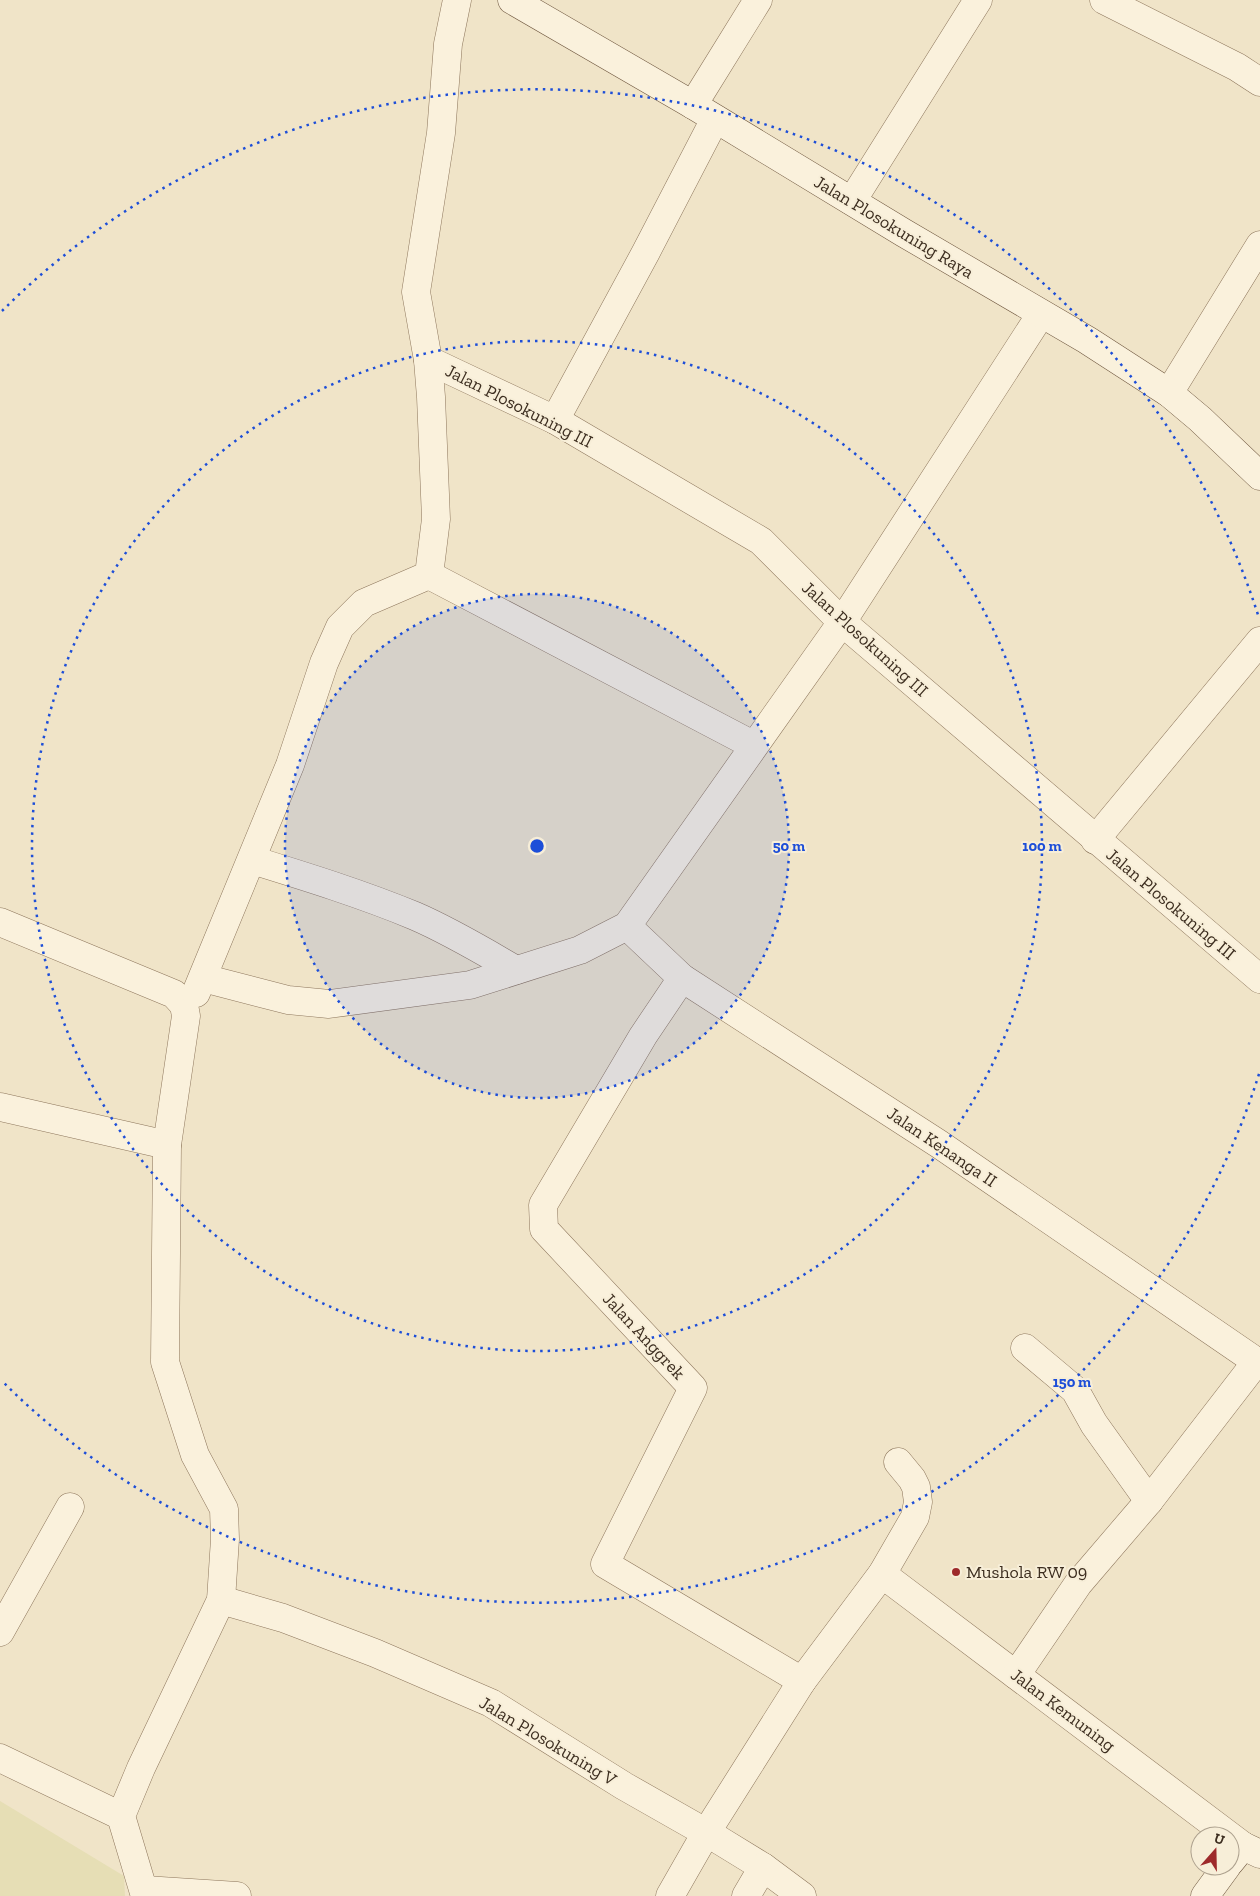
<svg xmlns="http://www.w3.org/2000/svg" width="1260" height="1896" font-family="'Zilla Slab',serif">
  <rect width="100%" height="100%" fill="#f0e4c8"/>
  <path fill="#e6deb5" d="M 0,1801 L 124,1876 L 125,1896 L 0,1896 Z"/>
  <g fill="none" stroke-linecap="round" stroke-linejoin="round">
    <defs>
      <g id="street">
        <path d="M 1104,0 L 1237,67 L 1260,82"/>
        <path d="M 693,105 L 758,0"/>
        <path d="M 852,201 L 978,0"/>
        <path d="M 428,360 L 555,420 L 761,541 L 842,622 L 1260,979"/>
        <path d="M 1169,393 L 1260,245"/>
        <path d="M 555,420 L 646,252 L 715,119"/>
        <path d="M 429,575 L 753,745"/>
        <path d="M 1095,840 L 1260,641"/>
        <path d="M 252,860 C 307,877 362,894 415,916 C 450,931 483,951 516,970"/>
        <path d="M 0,922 L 174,994 L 184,1005 L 186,1016 L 167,1145 L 165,1362 L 195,1455 L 224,1509 L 225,1539 L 221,1600 L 141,1768 L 121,1816 L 145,1896"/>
        <path d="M 627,926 L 682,978 L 939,1144 L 1260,1364"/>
        <path d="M 203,978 L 288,1000 L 329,1004 L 470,985 L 580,950 L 627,926 L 842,622 L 1041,314"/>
        <path d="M 682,978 L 643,1036 L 543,1205 L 544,1229 L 693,1388 L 605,1564 L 802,1681"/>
        <path d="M 196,993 L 290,765 L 324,663 L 340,627 L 364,603 L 429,575 L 436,519 L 431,397 L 428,360 L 416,292 L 441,133 L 448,44 L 457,0"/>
        <path d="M 0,1107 L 167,1145"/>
        <path d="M 1025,1348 L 1075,1390 L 1094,1424 L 1149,1501"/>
        <path d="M 882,1574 L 1243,1846"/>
        <path d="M 221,1600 L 283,1618 L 375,1653 L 491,1703 L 624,1786 L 719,1840 L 763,1867 L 802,1896"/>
        <path d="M 0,1632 L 70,1507"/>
        <path d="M 1016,1675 L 1078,1584 L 1149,1501 L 1257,1361"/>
        <path d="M 0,1758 L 121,1816"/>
        <path d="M 145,1890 L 237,1896"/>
        <path d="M 670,1896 L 706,1833 L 802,1681 L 882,1574 L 915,1517 L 918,1502 L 916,1487 L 912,1479 L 898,1462"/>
        <path d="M 746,1896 L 763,1867"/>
      </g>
      <g id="secondary">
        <path d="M 512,0 L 693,105 L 904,233 L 1087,340 L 1169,393 L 1200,419 L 1260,476"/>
        <path d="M 1230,1862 L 1243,1846 L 1260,1854"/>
        <path d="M 1205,1896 L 1227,1866"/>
      </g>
    </defs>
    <use href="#street" stroke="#8d765c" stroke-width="29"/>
    <use href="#secondary" stroke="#6f573f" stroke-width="29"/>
    <use href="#street" stroke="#faf1dc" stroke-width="28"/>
    <use href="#secondary" stroke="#faf1dc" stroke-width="28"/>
  </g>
  <circle cx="537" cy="846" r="252" fill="#1d4ed8" fill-opacity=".12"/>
  <g fill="none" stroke="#1d4ed8" stroke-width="2.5" stroke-dasharray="2.5 5">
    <circle cx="537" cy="846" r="252"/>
    <circle cx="537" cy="846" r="505"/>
    <path d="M1259 1074A757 757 0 0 1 2 1381M2 311A757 757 0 0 1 1259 618"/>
  </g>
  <circle fill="#9e2a2b" stroke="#f7eed8" stroke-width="2" cx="956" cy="1572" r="5"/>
  <g text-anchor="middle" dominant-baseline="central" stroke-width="4" stroke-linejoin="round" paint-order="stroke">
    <g font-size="18" fill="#3d2e20" stroke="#f7eed8">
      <text transform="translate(894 227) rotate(31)">Jalan Plosokuning Raya</text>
      <text transform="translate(519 406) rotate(27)">Jalan Plosokuning III</text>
      <text transform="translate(865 639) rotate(42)">Jalan Plosokuning III</text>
      <text transform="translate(1171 904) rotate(40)">Jalan Plosokuning III</text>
      <text transform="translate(942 1147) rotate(34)">Jalan Kenanga II</text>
      <text transform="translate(644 1336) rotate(47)">Jalan Anggrek</text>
      <text transform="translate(1063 1710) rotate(37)">Jalan Kemuning</text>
      <text transform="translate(548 1741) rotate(31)">Jalan Plosokuning V</text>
    </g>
    <g font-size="18" fill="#3d2e20" stroke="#f7eed8" text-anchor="start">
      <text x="966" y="1572">Mushola RW 09</text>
    </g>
  </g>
  <circle cx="537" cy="846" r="8" fill="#1d4ed8" stroke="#f7eed8" stroke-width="2.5"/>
  <g font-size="15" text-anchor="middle" font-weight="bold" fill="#1d4ed8" stroke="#f7eed8" stroke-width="4" stroke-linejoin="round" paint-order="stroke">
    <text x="789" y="851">50 m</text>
    <text x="1042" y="851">100 m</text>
    <text x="1072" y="1387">150 m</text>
  </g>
  <g transform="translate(1215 1851) rotate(20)"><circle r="24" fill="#f7eed8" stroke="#ada18e"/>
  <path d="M0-4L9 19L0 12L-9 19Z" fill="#9e2a2b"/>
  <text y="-8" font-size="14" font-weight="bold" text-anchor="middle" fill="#3d2e20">U</text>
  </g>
</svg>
